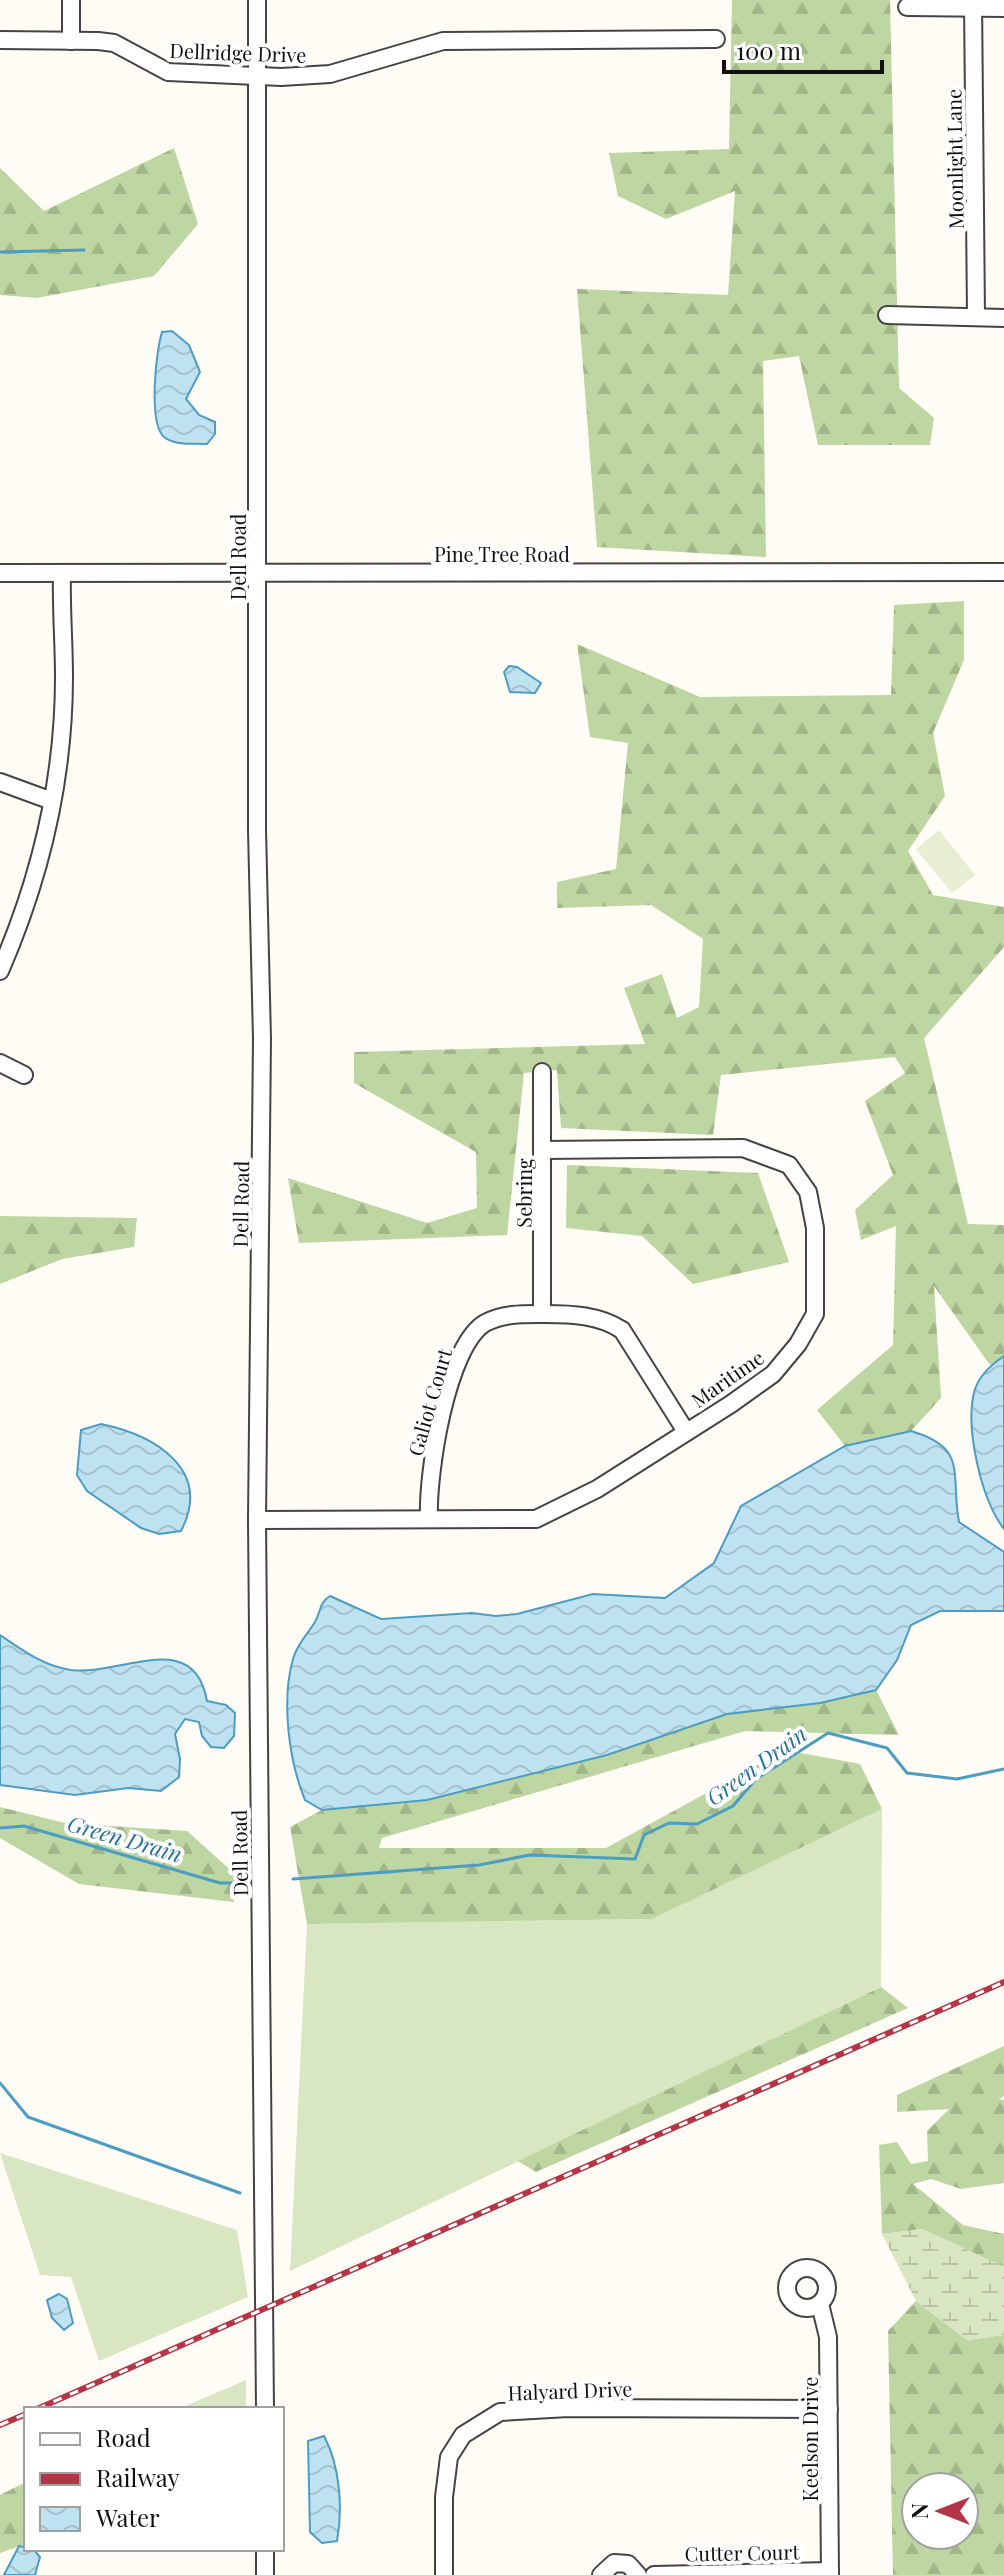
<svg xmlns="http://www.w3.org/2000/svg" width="1004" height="2575" font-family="'Playfair Display',serif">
  <defs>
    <pattern id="forest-firs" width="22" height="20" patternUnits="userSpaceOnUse" patternTransform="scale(2)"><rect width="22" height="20" fill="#bdd6a2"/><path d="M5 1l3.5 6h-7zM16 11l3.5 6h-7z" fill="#a1b78a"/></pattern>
    <pattern id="wetland-marsh" width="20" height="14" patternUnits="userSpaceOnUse" patternTransform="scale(2)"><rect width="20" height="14" fill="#d8e6c1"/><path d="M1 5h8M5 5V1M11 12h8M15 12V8" fill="none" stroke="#b8c4a5"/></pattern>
    <pattern id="water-waves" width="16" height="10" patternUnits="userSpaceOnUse" patternTransform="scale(2)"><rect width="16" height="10" fill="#bfe2f1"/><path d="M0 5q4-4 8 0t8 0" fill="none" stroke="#a3c1ce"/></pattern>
  </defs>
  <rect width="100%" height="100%" fill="#fefcf5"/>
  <g fill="#d8e6c1">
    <path d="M 882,1809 L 881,1987 L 290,2271 L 307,1924 L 652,1919 Z"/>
    <path d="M 0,2153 L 237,2230 L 248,2297 L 99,2361 L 71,2277 L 40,2275 Z"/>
    <path d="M 246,2380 L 246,2409 L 179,2409 Z"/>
  </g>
  <g fill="url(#forest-firs)" fill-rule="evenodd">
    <path d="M 732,0 L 890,0 L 899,388 L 934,418 L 930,445 L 818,445 L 799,356 L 763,361 L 766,557 L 597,547 L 577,289 L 728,295 L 735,191 L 666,219 L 618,196 L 609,153 L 729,149 Z"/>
    <path d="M 174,148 L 198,224 L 154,276 L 37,298 L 0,295 L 0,168 L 44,211 Z"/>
    <path d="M 964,601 L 964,660 L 933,733 L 945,796 L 908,851 L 933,895 L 1004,907 L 1004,947 L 924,1038 L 968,1224 L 1004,1225 L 1004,1356 L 990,1365 L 934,1286 L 941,1398 L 911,1431 L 845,1446 L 817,1410 L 893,1345 L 896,1226 L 861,1240 L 855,1210 L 893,1175 L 865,1101 L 905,1073 L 895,1057 L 721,1075 L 713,1135 L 561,1128 L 557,1070 L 524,1073 L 507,1235 L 299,1243 L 288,1178 L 427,1223 L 477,1208 L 476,1152 L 354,1083 L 354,1052 L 645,1044 L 624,988 L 662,974 L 677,1018 L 699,1007 L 703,939 L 651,905 L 557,908 L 557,882 L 616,869 L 628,743 L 590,737 L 577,644 L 700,697 L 891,695 L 894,605 Z"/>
    <path d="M 567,1165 L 758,1173 L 789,1262 L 693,1284 L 642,1236 L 566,1228 Z"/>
    <path d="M 0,1216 L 137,1218 L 134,1247 L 62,1259 L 0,1284 Z"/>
    <path d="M 876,1690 L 899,1735 L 745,1731 L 382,1838 L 379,1848 L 606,1848 L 785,1750 L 860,1764 L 882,1809 L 652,1919 L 307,1924 L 290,1827 L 322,1810 L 427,1800 L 607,1755 L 727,1714 L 820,1703 Z"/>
    <path d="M 0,1807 L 65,1823 L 187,1831 L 235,1874 L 234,1902 L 79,1884 L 0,1838 Z"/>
    <path d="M 881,1987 L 908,2008 L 536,2172 L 518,2161 Z"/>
    <path d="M 1004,2046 L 1004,2096 L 999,2099 L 1004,2100 L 1004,2183 L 961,2189 L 931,2179 L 913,2184 L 963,2225 L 1004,2234 L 1004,2267 L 922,2229 L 882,2234 L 879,2145 L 897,2142 L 911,2164 L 928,2161 L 927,2131 L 949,2109 L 897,2112 L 897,2095 Z"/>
    <path d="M 916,2301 L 967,2340 L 1004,2335 L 1004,2575 L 893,2575 L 888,2331 ZM 916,2487 L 964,2487 L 964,2535 L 916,2535 Z"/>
    <path d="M 26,2482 L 26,2544 L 0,2553 L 0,2495 Z"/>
  </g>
  <path fill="url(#wetland-marsh)" d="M 922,2229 L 1004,2267 L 1004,2335 L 967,2340 L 916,2301 L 882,2234 Z"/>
  <path fill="#e7eed2" d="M 939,830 L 975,875 L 952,893 L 916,849 Z"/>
  <g fill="url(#water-waves)" stroke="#4d9cc1" stroke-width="2">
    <path d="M 172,331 L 189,345 L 200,372 L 186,399 L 199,415 L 215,422 L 215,434 L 207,444 C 194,443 175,446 164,437 C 148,423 156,351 162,332 Z"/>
    <path d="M 509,666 L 517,667 L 541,683 L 535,693 L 510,692 L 504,672 Z"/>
    <path d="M 1004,1356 L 1004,1529 C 981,1499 964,1426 975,1389 C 980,1375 992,1364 1004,1356 Z"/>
    <path d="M 101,1424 C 154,1435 213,1469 181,1531 L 159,1534 L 141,1528 L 87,1491 L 77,1475 L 81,1430 Z"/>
    <path d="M 911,1431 C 969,1448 950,1474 959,1522 L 1004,1552 L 1004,1611 L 940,1611 L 911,1625 L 897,1660 L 876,1690 L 820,1703 L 727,1714 L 607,1755 L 427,1800 L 322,1810 L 305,1800 C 289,1761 281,1701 293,1659 C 297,1644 307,1635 315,1622 C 321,1611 319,1603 330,1596 L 381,1619 L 472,1613 L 496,1616 L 517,1614 L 593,1594 L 665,1598 L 714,1563 L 741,1506 L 845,1446 Z"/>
    <path d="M 0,1635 C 24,1651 43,1666 71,1670 C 121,1676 194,1627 207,1701 L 226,1705 L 235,1713 L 234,1736 L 224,1748 L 211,1747 L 202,1736 L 199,1722 L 185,1719 L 175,1734 L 180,1759 L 179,1777 L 161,1791 L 128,1788 L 75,1795 L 0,1785 Z"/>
    <path d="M 59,2294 L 67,2299 L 73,2323 L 64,2330 L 52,2318 L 47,2300 Z"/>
    <path d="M 324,2436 C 340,2466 343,2508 337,2541 L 322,2543 L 310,2532 L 308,2441 Z"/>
    <path d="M 19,2546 L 33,2549 L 40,2557 L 35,2575 L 4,2575 Z"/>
  </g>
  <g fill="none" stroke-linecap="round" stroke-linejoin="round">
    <g stroke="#4d9cc1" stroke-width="3">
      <path d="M 0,252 L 84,250"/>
      <path d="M 0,1828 L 24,1826 L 220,1883 L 240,1883"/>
      <path d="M 293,1879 L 479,1865 L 530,1855 L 635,1859 L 644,1835 L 669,1823 L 697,1824 L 733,1806 L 756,1779 L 828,1733 L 887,1748 L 907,1773 L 957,1779 L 1004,1769"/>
      <path d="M 0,2083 L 28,2117 L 240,2193"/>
    </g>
    <defs>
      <g id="minor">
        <path d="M 257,0 L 257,830 L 262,1039 L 257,1520 L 265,2409"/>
        <path d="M 973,0 L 976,317"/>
        <path d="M 907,7 L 1004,8"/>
        <path d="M 0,40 L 98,41 L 114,43 L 168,72 L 281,77 L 330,74 L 443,41 L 716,39"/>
        <path d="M 71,41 L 71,0"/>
        <path d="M 887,315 L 1004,318"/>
        <path d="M 0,573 L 1004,572"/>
        <path d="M 0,782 L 52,801"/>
        <path d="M 0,971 C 40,879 64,778 64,677 C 64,642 61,608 62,573"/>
        <path d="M 0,1063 L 24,1075"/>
        <path d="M 542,1072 L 542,1314"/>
        <path d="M 429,1519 C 427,1475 446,1347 485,1323 C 504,1313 525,1314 545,1314 C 572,1314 599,1315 622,1330 L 685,1430"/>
        <path d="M 257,1520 L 536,1519 L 597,1489 L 731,1404 L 773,1374 L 798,1344 L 815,1314 L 815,1228 L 808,1192 L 789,1165 L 743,1148 L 543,1150"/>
        <circle cx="807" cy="2288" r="20"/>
        <path d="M 820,2304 L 828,2337 L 830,2575"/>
        <path d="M 265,2549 L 265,2575"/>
        <path d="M 444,2575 L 444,2497 L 449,2457 L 463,2435 L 500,2412 L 568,2408 L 829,2409"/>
        <path d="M 601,2575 L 614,2563 L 628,2564 L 638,2575"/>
        <path d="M 654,2575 L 830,2571"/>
      </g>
    </defs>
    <use href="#minor" stroke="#444" stroke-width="20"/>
    <use href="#minor" stroke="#fff" stroke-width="16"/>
    <defs>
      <g id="rail">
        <path d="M 37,2409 L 1004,1982"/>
        <path d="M 0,2425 L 26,2414"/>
      </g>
    </defs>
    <use href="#rail" stroke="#b43546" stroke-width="6"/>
    <use href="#rail" stroke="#fff" stroke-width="3" stroke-dasharray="9" stroke-linecap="butt"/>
  </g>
  <g text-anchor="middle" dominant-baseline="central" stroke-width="8" stroke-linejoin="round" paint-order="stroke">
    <g font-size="20" fill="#111" stroke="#fff">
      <text transform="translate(238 52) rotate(2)">Dellridge Drive</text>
      <text transform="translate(954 159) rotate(-91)">Moonlight Lane</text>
      <text x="502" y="553">Pine Tree Road</text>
      <text transform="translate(237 557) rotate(-90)">Dell Road</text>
      <text transform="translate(523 1193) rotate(-90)">Sebring</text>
      <text transform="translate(240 1204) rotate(-89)">Dell Road</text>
      <text transform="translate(727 1378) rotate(-35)">Maritime</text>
      <text transform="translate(429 1402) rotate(-74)">Galiot Court</text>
      <text transform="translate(239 1853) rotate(-91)">Dell Road</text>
      <text transform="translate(570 2390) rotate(-2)">Halyard Drive</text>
      <text transform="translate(809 2439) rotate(-90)">Keelson Drive</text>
      <text transform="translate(742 2552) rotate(-1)">Cutter Court</text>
    </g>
    <g font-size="22" font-style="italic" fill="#256f98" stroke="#fff">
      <text transform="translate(756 1765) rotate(-36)">Green Drain</text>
      <text transform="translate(125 1838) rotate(16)">Green Drain</text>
    </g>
  </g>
  <rect x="24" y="2407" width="260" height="144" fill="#ffffff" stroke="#a0a0a0" stroke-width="2"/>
  <rect x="40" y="2433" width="40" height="12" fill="#ffffff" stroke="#a0a0a0" stroke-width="2"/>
  <text x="96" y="2447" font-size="24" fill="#111111">Road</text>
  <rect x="40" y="2473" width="40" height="12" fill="#b43546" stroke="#a0a0a0" stroke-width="2"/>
  <text x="96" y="2487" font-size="24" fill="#111111">Railway</text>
  <rect x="40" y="2507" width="40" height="24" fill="url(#water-waves)" stroke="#a0a0a0" stroke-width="2"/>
  <text x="96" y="2527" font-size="24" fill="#111111">Water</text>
  <g transform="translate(940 2511) rotate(270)"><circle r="38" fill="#ffffff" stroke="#a0a0a0" stroke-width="2"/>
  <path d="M0-6L14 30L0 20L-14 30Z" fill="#b43546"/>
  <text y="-12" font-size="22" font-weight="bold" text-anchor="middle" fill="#111111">N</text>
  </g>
  <path d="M724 60v12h158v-12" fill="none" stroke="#111111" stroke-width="4"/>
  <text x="736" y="60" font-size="24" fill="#111111" stroke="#ffffff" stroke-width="6" paint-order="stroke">100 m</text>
</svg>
